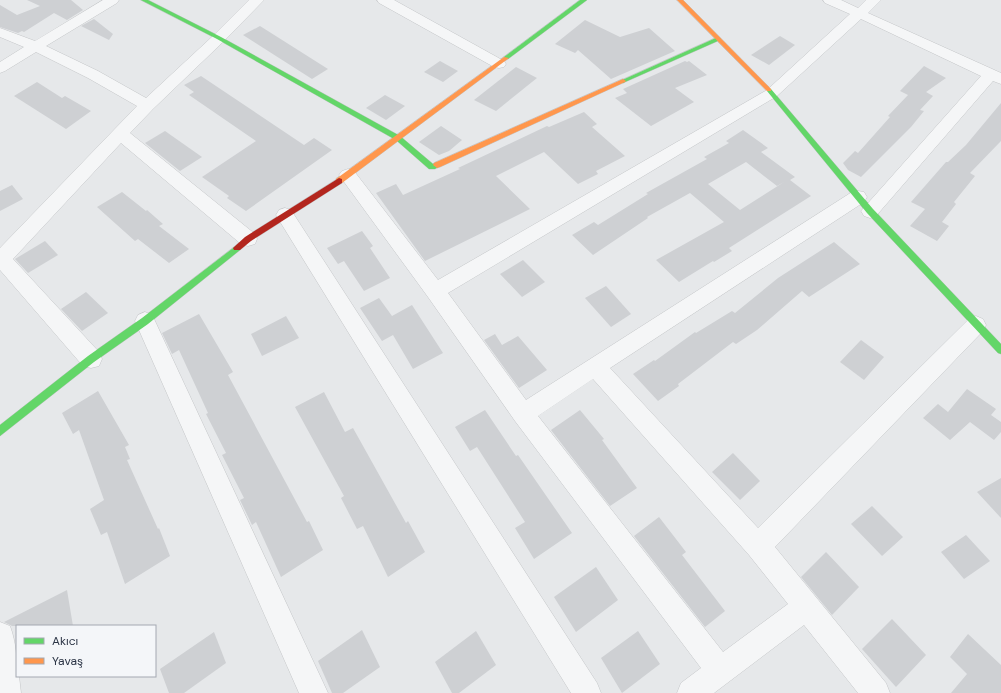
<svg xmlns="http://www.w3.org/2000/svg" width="1001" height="693" font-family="'DM Sans',sans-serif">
  <rect width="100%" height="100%" fill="#e6e8ea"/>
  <g fill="#ced0d3" fill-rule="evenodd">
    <path d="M 27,0 L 71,0 L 83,10 L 67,20 L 54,13 L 24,32 L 22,31 L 18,33 L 0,27 L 0,5 L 17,15 L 40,6 Z"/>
    <path d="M 94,19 L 113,34 L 109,40 L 81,26 Z"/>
    <path d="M 585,20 L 620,37 L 649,28 L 675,51 L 611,79 L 578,50 L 575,53 L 555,44 Z"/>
    <path d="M 260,26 L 328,69 L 312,79 L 243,35 Z"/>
    <path d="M 780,36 L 795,45 L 769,65 L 751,55 Z"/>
    <path d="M 440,61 L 458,71 L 443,82 L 424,72 Z"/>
    <path d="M 685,61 L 687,62 L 689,61 L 707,75 L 675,88 L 694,102 L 651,126 L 615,98 L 627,93 L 623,89 Z"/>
    <path d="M 924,66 L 946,78 L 926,92 L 933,96 L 920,110 L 924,111 L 911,127 L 861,177 L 848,170 L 843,163 L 855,151 L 858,153 L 890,117 L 888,116 L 908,95 L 900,91 Z"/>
    <path d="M 516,67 L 537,78 L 496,111 L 474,100 Z"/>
    <path d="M 201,76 L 304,145 L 314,138 L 332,150 L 246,211 L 227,198 L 229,196 L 202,177 L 256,141 L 189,95 L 194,92 L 184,85 Z"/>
    <path d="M 37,82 L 62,98 L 65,96 L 91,111 L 66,129 L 14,96 Z"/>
    <path d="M 385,95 L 405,106 L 386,120 L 366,108 Z"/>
    <path d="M 1001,103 L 1001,141 L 970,173 L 975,176 L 954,202 L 956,204 L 942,222 L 949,226 L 937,241 L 910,226 L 925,209 L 911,202 L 946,162 L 948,162 L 966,145 Z"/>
    <path d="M 584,112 L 597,124 L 592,127 L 625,156 L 596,171 L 598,174 L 578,184 L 544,152 L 496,176 L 530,209 L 425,261 L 376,193 L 396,184 L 403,195 L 460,169 L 458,168 L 547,126 L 549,127 Z"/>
    <path d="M 441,126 L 462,140 L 449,151 L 439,155 L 419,142 Z"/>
    <path d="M 743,130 L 768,148 L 761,152 L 795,177 L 790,180 L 811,196 L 729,248 L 732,251 L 714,262 L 713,261 L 679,282 L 656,260 L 724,222 L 690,193 L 647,217 L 648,218 L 593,255 L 572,235 L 594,222 L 598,225 L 648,194 L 646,193 L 707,159 L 704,157 L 729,143 L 726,141 ZM 746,162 L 777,186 L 784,182 L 740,210 L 708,184 Z"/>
    <path d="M 165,131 L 202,157 L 180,171 L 145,143 Z"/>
    <path d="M 12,185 L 23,199 L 0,211 L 0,191 Z"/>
    <path d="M 122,192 L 146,211 L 147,210 L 163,224 L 159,226 L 189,249 L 169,263 L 138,239 L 135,241 L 97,207 Z"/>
    <path d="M 362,231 L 373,246 L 370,248 L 390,278 L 364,291 L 344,261 L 338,264 L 327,248 Z"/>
    <path d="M 45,241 L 58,255 L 28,273 L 15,259 Z"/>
    <path d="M 834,242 L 860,264 L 809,297 L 802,291 L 757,330 L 736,344 L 733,342 L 678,384 L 679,386 L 658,401 L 633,374 L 654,360 L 655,361 L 695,332 L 696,333 L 732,311 L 735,313 L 778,278 Z"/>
    <path d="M 523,260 L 545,282 L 522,297 L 500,274 Z"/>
    <path d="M 606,286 L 631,314 L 611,327 L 585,298 Z"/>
    <path d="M 86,292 L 108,313 L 82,331 L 61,309 Z"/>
    <path d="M 379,298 L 392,316 L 412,305 L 443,353 L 413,369 L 393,335 L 382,341 L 360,308 Z"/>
    <path d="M 199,314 L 233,372 L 228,375 L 307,522 L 309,521 L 323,550 L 281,577 L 256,522 L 252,525 L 240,500 L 244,498 L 222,455 L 226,453 L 206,414 L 208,413 L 179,350 L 172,354 L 162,333 Z"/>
    <path d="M 286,316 L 299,338 L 262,356 L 251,334 Z"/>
    <path d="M 495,334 L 502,345 L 518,336 L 547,370 L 519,388 L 484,340 Z"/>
    <path d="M 861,340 L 884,357 L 864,380 L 840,362 Z"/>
    <path d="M 967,389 L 996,409 L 991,415 L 1001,422 L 1001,432 L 994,440 L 970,422 L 950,440 L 923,418 L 938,404 L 948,412 Z"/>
    <path d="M 98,391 L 129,445 L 125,447 L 130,459 L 127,460 L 158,529 L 159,528 L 170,556 L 125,584 L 107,532 L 101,535 L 90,509 L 104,500 L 79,430 L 73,434 L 62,413 Z"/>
    <path d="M 324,392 L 345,432 L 353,428 L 406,523 L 408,521 L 425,552 L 388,577 L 363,526 L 357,529 L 341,498 L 344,496 L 295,407 Z"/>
    <path d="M 485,410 L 516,456 L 518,455 L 572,533 L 534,559 L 515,528 L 525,522 L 477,447 L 470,451 L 455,427 Z"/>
    <path d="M 580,410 L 604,439 L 602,440 L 637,488 L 610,506 L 551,430 Z"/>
    <path d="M 733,453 L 760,481 L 740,500 L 712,472 Z"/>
    <path d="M 1001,478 L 1001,518 L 977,492 Z"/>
    <path d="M 872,506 L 903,537 L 882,556 L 851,524 Z"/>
    <path d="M 659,517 L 686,552 L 682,555 L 725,611 L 705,627 L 634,536 Z"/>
    <path d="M 966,535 L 990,561 L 964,579 L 941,552 Z"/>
    <path d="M 826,552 L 859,587 L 832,615 L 801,577 Z"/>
    <path d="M 596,567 L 618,600 L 576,632 L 554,597 Z"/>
    <path d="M 67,590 L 73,626 L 12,626 L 4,622 Z"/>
    <path d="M 892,619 L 926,655 L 896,687 L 862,649 Z"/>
    <path d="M 362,630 L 380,667 L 343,693 L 332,693 L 318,661 Z"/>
    <path d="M 476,631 L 496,665 L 459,693 L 452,693 L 435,662 Z"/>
    <path d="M 638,631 L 660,664 L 622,693 L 601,658 Z"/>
    <path d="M 214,632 L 226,663 L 184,693 L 169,693 L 160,669 Z"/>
    <path d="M 968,634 L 1001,665 L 1001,693 L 951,693 L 967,674 L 950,657 Z"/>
  </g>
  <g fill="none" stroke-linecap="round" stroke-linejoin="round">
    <defs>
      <g id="street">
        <path d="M 103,0 L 119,0 L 117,3 L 46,46 L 98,71 L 146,98 L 214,35 L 249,0 L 264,0 L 224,41 L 153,109 L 130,133 L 255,234 L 257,239 L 255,244 L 248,246 L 241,244 L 121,143 L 13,259 L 99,352 L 102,359 L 99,366 L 91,368 L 83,366 L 0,270 L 0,248 L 137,106 L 88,78 L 36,52 L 5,71 L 0,73 L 0,62 L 24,47 L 0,37 L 0,28 L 35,41 Z"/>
        <path d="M 377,0 L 394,0 L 504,61 L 506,64 L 504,67 L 499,68 L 494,67 L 379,3 Z"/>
        <path d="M 823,0 L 841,0 L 858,8 L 866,0 L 881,0 L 868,13 L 1001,73 L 1001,84 L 993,81 L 876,216 L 870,218 L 864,216 L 861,211 L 981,76 L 861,19 L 777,96 L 448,293 L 526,400 L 852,192 L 858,191 L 864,192 L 867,197 L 864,202 L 610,368 L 758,528 L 969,319 L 976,316 L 983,319 L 986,325 L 983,331 L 775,547 L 886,683 L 890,693 L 858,693 L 804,625 L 714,693 L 677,693 L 681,683 L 701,668 L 515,421 L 428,297 L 339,175 L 342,171 L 348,169 L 354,171 L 438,280 L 767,90 L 850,14 L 825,3 ZM 593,379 L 749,555 L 788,604 L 723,652 L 538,416 Z"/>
        <path d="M 285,208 L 291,210 L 597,683 L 601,693 L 571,693 L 279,220 L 276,215 L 279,210 Z"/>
        <path d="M 145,312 L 152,315 L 155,321 L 328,693 L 299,693 L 135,321 L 138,315 Z"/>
        <path d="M 0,622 L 10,626 C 16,642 17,659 17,676 L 19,676 L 21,693 L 0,693 Z"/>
      </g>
      <g id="fast">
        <path d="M 141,0 L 148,0 L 221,37 L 400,136 L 433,164 L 437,162 L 441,165 L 435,169 L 429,169 L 396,140 L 217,39 Z"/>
        <path d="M 580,0 L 587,0 L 508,59 L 504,59 L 504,57 Z"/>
        <path d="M 718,37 L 721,39 L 720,40 L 625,82 L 623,83 L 620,81 Z"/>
        <path d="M 769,88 L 771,89 L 873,209 L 1001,344 L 1001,354 L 998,353 L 867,213 L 767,91 L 767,89 Z"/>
        <path d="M 237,245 L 241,248 L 240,250 L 148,324 L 94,362 L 0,436 L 0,425 L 88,356 L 142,318 Z"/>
      </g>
      <g id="slow">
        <path d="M 677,0 L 683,0 L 771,89 L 771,91 L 767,91 Z"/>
        <path d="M 504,57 L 509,58 L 342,183 L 336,183 L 336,179 Z"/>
        <path d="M 623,79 L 626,81 L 625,82 L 440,167 L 437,168 L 433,165 L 434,163 Z"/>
      </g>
      <path id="jam" d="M 339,178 L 342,179 L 342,183 L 251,241 L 240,250 L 234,250 L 233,248 L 245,237 Z"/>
    </defs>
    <use href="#street" stroke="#c4c6c8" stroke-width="1"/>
    <use href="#fast" stroke="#c4c6c8" stroke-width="1"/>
    <use href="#slow" stroke="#c4c6c8" stroke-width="1"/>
    <use href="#jam" stroke="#c4c6c8" stroke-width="1"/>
    <use href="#street" fill="#f5f6f7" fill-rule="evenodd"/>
    <use href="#fast" fill="#63d668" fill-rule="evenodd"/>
    <use href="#slow" fill="#ff974d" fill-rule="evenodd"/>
    <use href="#jam" fill="#b3261e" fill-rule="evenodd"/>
  </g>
  <rect x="16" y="625" width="140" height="52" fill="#f4f6f9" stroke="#a4a8b1"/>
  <rect x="24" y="638" width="20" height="6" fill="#63d668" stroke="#a4a8b1"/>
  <text x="52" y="645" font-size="12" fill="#2b3445">Akıcı</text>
  <rect x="24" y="658" width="20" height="6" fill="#ff974d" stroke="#a4a8b1"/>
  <text x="52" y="665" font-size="12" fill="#2b3445">Yavaş</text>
</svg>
